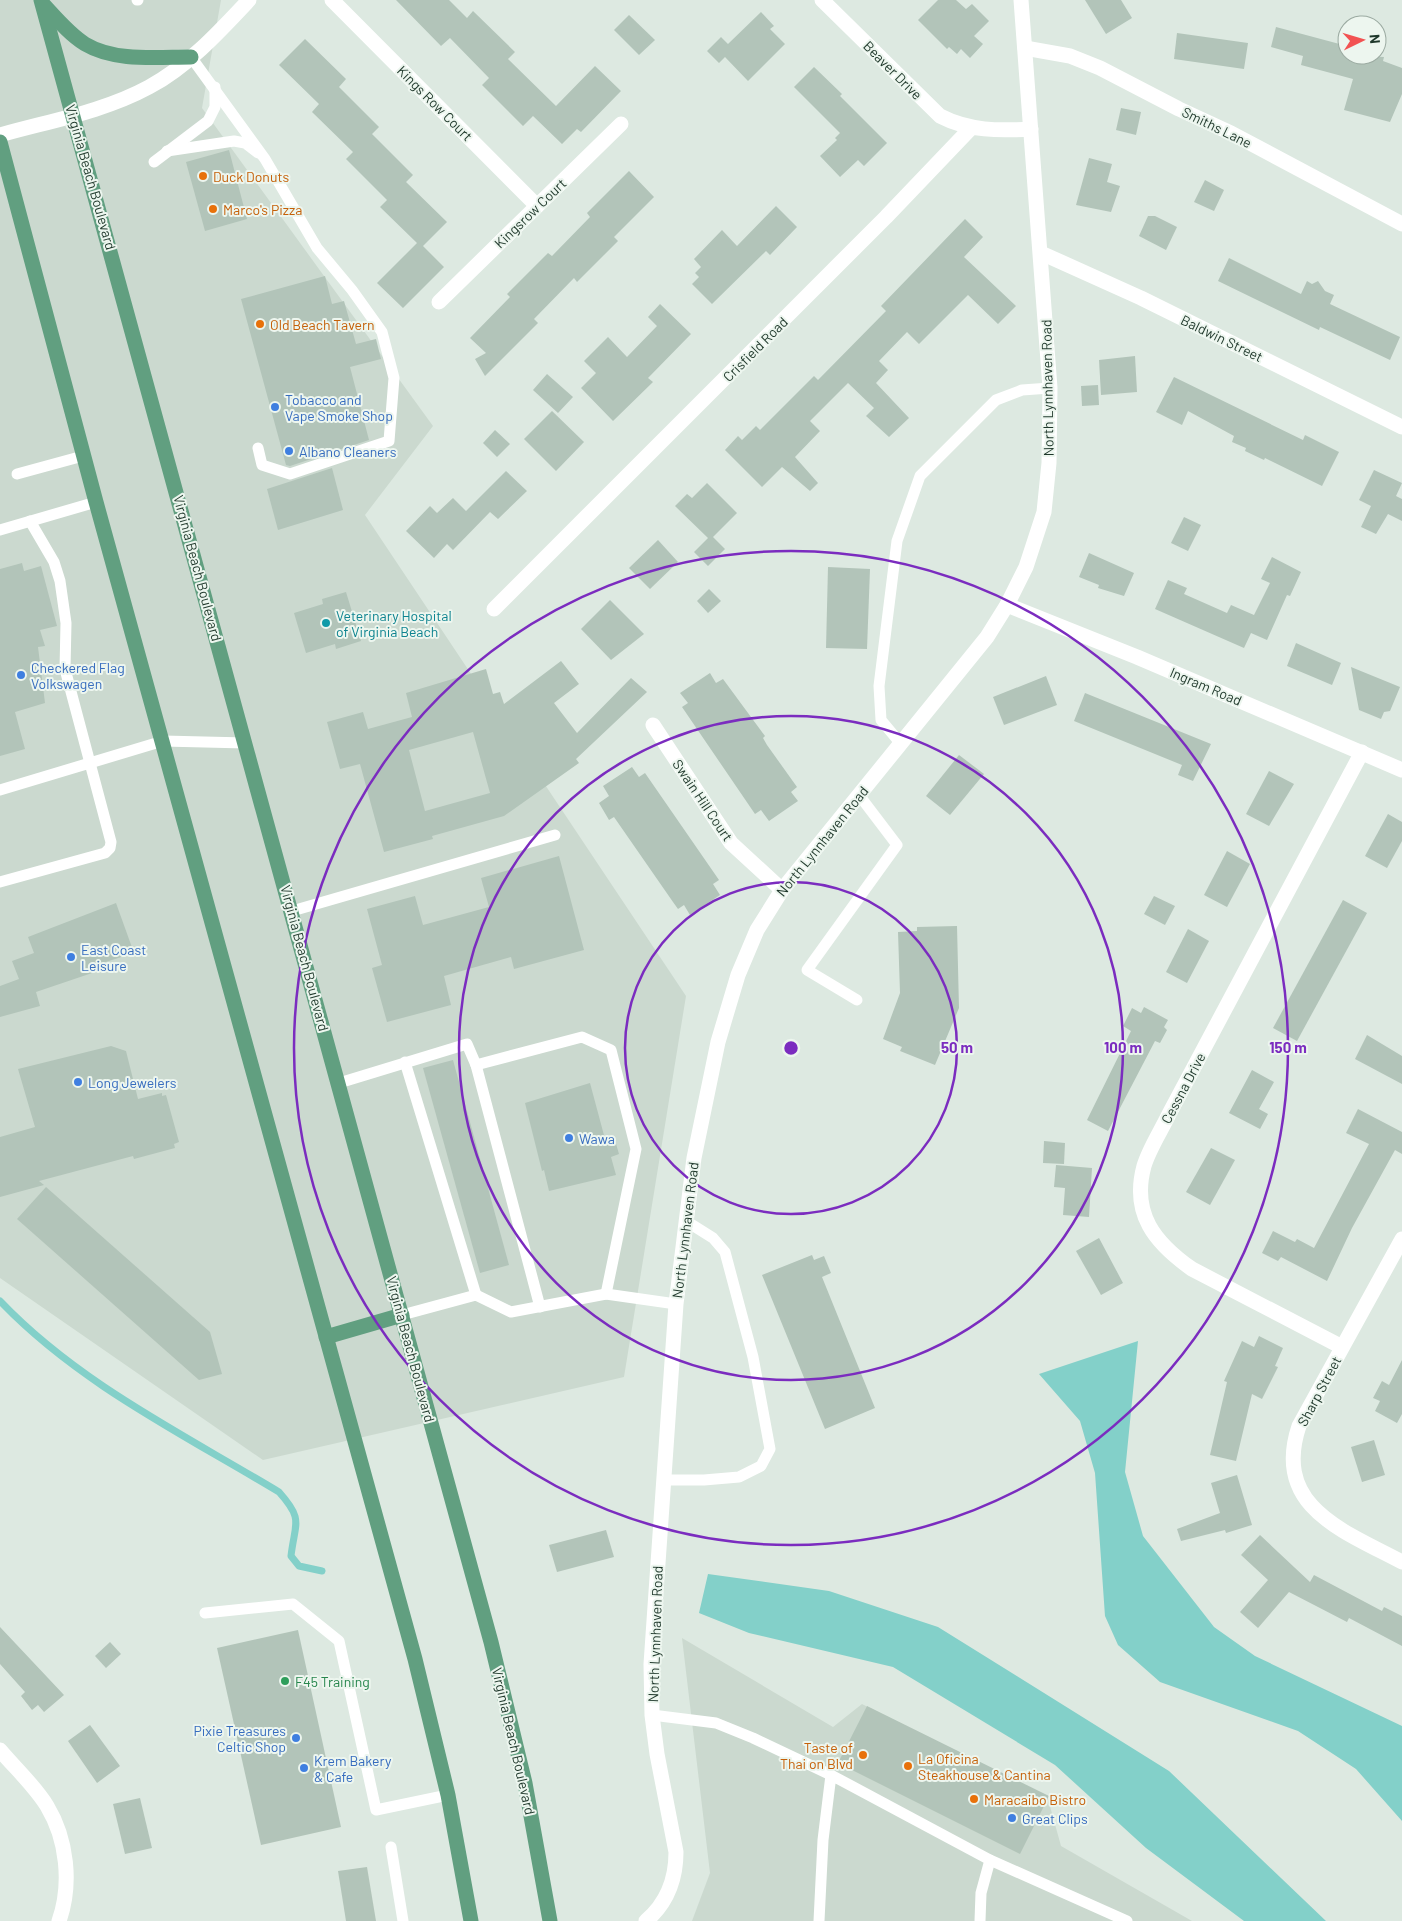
<svg xmlns="http://www.w3.org/2000/svg" width="1402" height="1921" font-family="Barlow,sans-serif">
  <rect width="100%" height="100%" fill="#dde9e1"/>
  <g fill="#cbd9cf">
    <path d="M 0,0 L 221,0 L 202,108 L 433,426 L 365,515 L 686,996 L 624,1377 L 263,1460 L 0,1278 Z"/>
    <path d="M 682,1638 L 833,1727 L 862,1704 L 1048,1799 L 1061,1846 L 1192,1921 L 692,1921 L 710,1873 Z"/>
  </g>
  <g fill="#83d0c9">
    <path d="M 1138,1341 L 1125,1472 L 1143,1536 L 1214,1627 L 1255,1656 L 1402,1726 L 1402,1821 L 1356,1769 L 1298,1731 L 1160,1682 L 1118,1645 L 1105,1616 L 1095,1473 L 1080,1421 L 1039,1374 Z"/>
    <path d="M 708,1574 L 829,1591 L 938,1627 L 1169,1771 L 1326,1921 L 1244,1921 L 1146,1848 L 1055,1765 L 893,1667 L 749,1633 L 699,1613 Z"/>
  </g>
  <g fill="none" stroke-linecap="round" stroke-linejoin="round">
    <path stroke="#83d0c9" stroke-width="7" d="M 0,1301 C 78,1383 183,1434 279,1492 C 304,1520 295,1522 291,1556 L 299,1566 L 322,1571"/>
  </g>
  <g fill="#b2c4b9" fill-rule="evenodd">
    <path d="M 396,0 L 449,0 L 467,18 L 473,11 L 515,52 L 508,59 L 556,106 L 595,66 L 621,91 L 581,132 L 577,129 L 562,144 L 533,116 L 523,126 L 482,85 L 489,78 L 450,38 L 441,46 Z"/>
    <path d="M 938,0 L 956,0 L 966,9 L 972,4 L 989,21 L 974,36 L 983,44 L 970,58 L 961,49 L 957,54 L 949,47 L 947,49 L 918,20 Z"/>
    <path d="M 1085,0 L 1121,0 L 1132,18 L 1106,34 Z"/>
    <path d="M 761,12 L 774,26 L 770,29 L 785,44 L 748,81 L 725,57 L 719,63 L 707,51 L 721,37 L 728,44 Z"/>
    <path d="M 629,15 L 655,40 L 639,55 L 614,30 Z"/>
    <path d="M 1276,27 L 1347,46 L 1347,55 L 1384,57 L 1383,61 L 1402,68 L 1402,94 L 1390,122 L 1344,110 L 1353,79 L 1301,65 L 1303,56 L 1271,47 Z"/>
    <path d="M 1177,33 L 1248,43 L 1244,69 L 1174,59 Z"/>
    <path d="M 305,39 L 346,79 L 339,87 L 379,127 L 372,134 L 413,175 L 406,182 L 447,222 L 423,246 L 444,267 L 403,308 L 377,283 L 417,243 L 380,207 L 387,200 L 346,159 L 353,152 L 312,112 L 319,104 L 279,65 Z"/>
    <path d="M 814,67 L 842,94 L 840,96 L 887,143 L 864,166 L 858,160 L 840,177 L 820,156 L 837,140 L 835,138 L 840,133 L 794,87 Z"/>
    <path d="M 1121,108 L 1141,112 L 1136,135 L 1116,130 Z"/>
    <path d="M 229,150 L 247,219 L 205,231 L 186,162 Z"/>
    <path d="M 1089,158 L 1112,164 L 1107,182 L 1120,186 L 1111,212 L 1076,205 Z"/>
    <path d="M 629,171 L 654,197 L 614,237 L 618,241 L 577,282 L 574,278 L 534,319 L 538,323 L 485,376 L 475,359 L 486,353 L 470,338 L 510,297 L 507,294 L 548,253 L 552,256 L 590,217 L 587,213 Z"/>
    <path d="M 1205,180 L 1224,190 L 1214,211 L 1194,202 Z"/>
    <path d="M 776,206 L 797,227 L 770,255 L 766,251 L 712,304 L 692,284 L 699,277 L 695,273 L 701,267 L 694,259 L 722,230 L 737,246 Z"/>
    <path d="M 1148,216 L 1155,216 L 1177,227 L 1166,250 L 1139,236 Z"/>
    <path d="M 965,219 L 983,237 L 964,257 L 1016,306 L 998,324 L 968,295 L 919,344 L 907,332 L 879,361 L 888,370 L 876,383 L 909,418 L 889,437 L 866,416 L 874,408 L 848,383 L 810,421 L 820,431 L 795,457 L 818,483 L 810,491 L 782,467 L 762,487 L 725,450 L 738,436 L 742,440 L 756,426 L 760,430 L 814,376 L 818,380 L 886,311 L 881,306 Z"/>
    <path d="M 1229,258 L 1301,294 L 1307,281 L 1312,284 L 1318,281 L 1325,291 L 1334,295 L 1330,304 L 1400,337 L 1390,360 L 1320,327 L 1319,330 L 1218,281 Z"/>
    <path d="M 325,276 L 332,304 L 344,301 L 356,344 L 376,339 L 381,359 L 350,367 L 369,440 L 290,466 L 286,465 L 241,299 Z"/>
    <path d="M 660,304 L 691,334 L 648,378 L 653,382 L 613,421 L 581,388 L 596,373 L 584,361 L 608,337 L 627,357 L 657,326 L 648,317 Z"/>
    <path d="M 1135,356 L 1137,392 L 1101,395 L 1099,360 Z"/>
    <path d="M 547,374 L 573,397 L 558,413 L 533,390 Z"/>
    <path d="M 1174,377 L 1303,440 L 1305,435 L 1339,452 L 1322,486 L 1265,458 L 1264,460 L 1245,451 L 1246,448 L 1232,442 L 1234,436 L 1188,411 L 1182,425 L 1156,412 Z"/>
    <path d="M 1098,385 L 1099,405 L 1082,406 L 1081,386 Z"/>
    <path d="M 552,411 L 584,442 L 556,471 L 524,439 Z"/>
    <path d="M 495,430 L 510,444 L 497,457 L 483,443 Z"/>
    <path d="M 332,468 L 343,510 L 278,530 L 267,489 Z"/>
    <path d="M 1374,470 L 1402,483 L 1396,496 L 1402,499 L 1402,521 L 1388,514 L 1376,534 L 1361,527 L 1371,506 L 1359,500 Z"/>
    <path d="M 506,471 L 527,491 L 498,519 L 490,512 L 453,550 L 447,544 L 434,558 L 406,531 L 430,506 L 437,513 L 453,498 L 466,511 Z"/>
    <path d="M 707,483 L 737,513 L 713,537 L 725,549 L 708,566 L 694,552 L 708,538 L 675,506 L 687,494 L 692,498 Z"/>
    <path d="M 1184,517 L 1201,525 L 1188,551 L 1171,543 Z"/>
    <path d="M 658,540 L 678,562 L 650,589 L 629,568 Z"/>
    <path d="M 1089,553 L 1134,573 L 1124,596 L 1098,588 L 1099,585 L 1079,577 Z"/>
    <path d="M 1272,557 L 1301,572 L 1290,596 L 1287,595 L 1267,640 L 1251,633 L 1244,648 L 1155,609 L 1168,580 L 1187,588 L 1184,594 L 1227,613 L 1231,605 L 1254,615 L 1270,583 L 1261,579 Z"/>
    <path d="M 22,563 L 24,571 L 41,566 L 57,626 L 40,630 L 45,646 L 38,647 L 45,703 L 15,712 L 25,749 L 0,756 L 0,569 Z"/>
    <path d="M 828,567 L 870,569 L 867,649 L 826,648 Z"/>
    <path d="M 709,589 L 721,601 L 708,613 L 697,601 Z"/>
    <path d="M 346,592 L 361,641 L 336,649 L 335,644 L 306,653 L 294,613 L 323,604 L 322,599 Z"/>
    <path d="M 610,600 L 644,634 L 611,660 L 581,629 Z"/>
    <path d="M 1296,643 L 1341,663 L 1332,685 L 1287,666 Z"/>
    <path d="M 561,661 L 579,684 L 554,703 L 577,733 L 631,678 L 647,692 L 576,759 L 579,763 L 504,816 L 432,836 L 433,839 L 384,852 L 360,764 L 340,769 L 327,722 L 363,712 L 368,729 L 412,717 L 406,693 L 486,669 L 493,694 L 500,692 L 504,704 ZM 473,732 L 490,793 L 425,811 L 409,750 Z"/>
    <path d="M 1351,667 L 1400,687 L 1390,711 L 1384,712 L 1381,719 L 1359,710 Z"/>
    <path d="M 710,673 L 716,683 L 723,679 L 765,736 L 763,738 L 767,745 L 797,787 L 791,792 L 798,801 L 769,821 L 761,810 L 755,814 L 682,707 L 688,703 L 680,693 Z"/>
    <path d="M 1046,676 L 1057,705 L 1004,725 L 993,697 Z"/>
    <path d="M 1085,693 L 1211,744 L 1193,781 L 1178,775 L 1182,765 L 1074,721 Z"/>
    <path d="M 959,755 L 984,774 L 950,815 L 926,796 Z"/>
    <path d="M 632,767 L 639,777 L 645,773 L 719,880 L 713,884 L 720,895 L 690,915 L 684,905 L 678,909 L 673,902 L 614,817 L 609,820 L 599,803 L 609,796 L 603,786 Z"/>
    <path d="M 1269,771 L 1294,784 L 1269,826 L 1246,814 Z"/>
    <path d="M 1388,814 L 1402,822 L 1402,841 L 1387,868 L 1365,856 Z"/>
    <path d="M 1227,851 L 1250,864 L 1227,907 L 1204,895 Z"/>
    <path d="M 559,856 L 584,950 L 514,969 L 511,957 L 444,976 L 451,1005 L 387,1022 L 372,968 L 382,965 L 367,909 L 415,896 L 423,925 L 489,907 L 481,878 Z"/>
    <path d="M 1154,896 L 1175,906 L 1165,925 L 1144,914 Z"/>
    <path d="M 1343,900 L 1367,913 L 1297,1041 L 1273,1028 Z"/>
    <path d="M 116,903 L 134,953 L 93,966 L 95,972 L 36,992 L 40,1006 L 0,1017 L 0,986 L 19,979 L 12,961 L 34,953 L 28,937 Z"/>
    <path d="M 957,926 L 959,1008 L 935,1065 L 900,1051 L 902,1047 L 883,1039 L 900,993 L 898,932 L 917,931 L 917,927 Z"/>
    <path d="M 1188,929 L 1209,941 L 1187,983 L 1166,972 Z"/>
    <path d="M 1144,1007 L 1168,1020 L 1164,1027 L 1167,1030 L 1160,1043 L 1155,1041 L 1108,1131 L 1087,1120 L 1131,1031 L 1123,1026 L 1132,1008 L 1141,1013 Z"/>
    <path d="M 1367,1035 L 1402,1056 L 1402,1084 L 1355,1059 Z"/>
    <path d="M 111,1046 L 126,1051 L 138,1099 L 162,1093 L 162,1096 L 166,1095 L 179,1142 L 174,1144 L 175,1148 L 134,1159 L 133,1156 L 39,1181 L 44,1185 L 0,1197 L 0,1137 L 35,1127 L 18,1069 Z"/>
    <path d="M 453,1060 L 509,1265 L 480,1273 L 423,1068 Z"/>
    <path d="M 1252,1070 L 1274,1082 L 1259,1109 L 1268,1114 L 1260,1129 L 1229,1113 Z"/>
    <path d="M 590,1083 L 605,1139 L 614,1137 L 619,1154 L 611,1157 L 616,1175 L 549,1191 L 544,1170 L 542,1171 L 525,1103 Z"/>
    <path d="M 1358,1109 L 1402,1132 L 1402,1154 L 1395,1150 L 1352,1228 L 1327,1281 L 1281,1257 L 1278,1261 L 1262,1253 L 1273,1231 L 1295,1242 L 1297,1239 L 1314,1248 L 1369,1144 L 1346,1133 Z"/>
    <path d="M 1044,1141 L 1065,1143 L 1064,1164 L 1043,1163 Z"/>
    <path d="M 1211,1148 L 1235,1160 L 1210,1205 L 1186,1192 Z"/>
    <path d="M 1056,1165 L 1092,1168 L 1089,1217 L 1063,1215 L 1065,1188 L 1054,1187 Z"/>
    <path d="M 46,1187 L 210,1332 L 222,1374 L 199,1380 L 17,1219 Z"/>
    <path d="M 1099,1238 L 1123,1283 L 1101,1295 L 1076,1251 Z"/>
    <path d="M 812,1255 L 814,1260 L 824,1256 L 831,1273 L 822,1277 L 875,1408 L 825,1429 L 762,1275 Z"/>
    <path d="M 1259,1336 L 1283,1348 L 1275,1366 L 1278,1367 L 1262,1399 L 1252,1394 L 1236,1461 L 1210,1455 L 1227,1382 L 1224,1381 L 1242,1341 L 1254,1347 Z"/>
    <path d="M 1402,1360 L 1402,1414 L 1397,1423 L 1375,1411 L 1380,1401 L 1373,1398 L 1382,1381 L 1389,1385 Z"/>
    <path d="M 1374,1440 L 1385,1475 L 1362,1482 L 1351,1447 Z"/>
    <path d="M 1237,1475 L 1252,1525 L 1226,1533 L 1225,1530 L 1181,1541 L 1177,1529 L 1220,1513 L 1211,1483 Z"/>
    <path d="M 606,1530 L 614,1557 L 557,1572 L 549,1545 Z"/>
    <path d="M 1260,1535 L 1310,1582 L 1314,1575 L 1382,1611 L 1384,1607 L 1402,1616 L 1402,1646 L 1349,1618 L 1347,1622 L 1289,1592 L 1258,1628 L 1240,1612 L 1268,1580 L 1241,1555 Z"/>
    <path d="M 0,1627 L 64,1695 L 44,1712 L 38,1705 L 32,1710 L 21,1696 L 25,1692 L 0,1664 Z"/>
    <path d="M 298,1630 L 341,1827 L 261,1845 L 217,1648 Z"/>
    <path d="M 110,1642 L 121,1654 L 106,1668 L 95,1656 Z"/>
    <path d="M 867,1706 L 1049,1796 L 1020,1854 L 838,1763 Z"/>
    <path d="M 90,1725 L 120,1766 L 97,1783 L 68,1741 Z"/>
    <path d="M 140,1798 L 152,1848 L 125,1854 L 113,1804 Z"/>
    <path d="M 367,1867 L 376,1921 L 346,1921 L 338,1871 Z"/>
  </g>
  <g fill="none" stroke-linecap="round" stroke-linejoin="round">
    <g stroke="#fff" stroke-width="11">
      <path d="M 137,0 L 138,0"/>
      <path d="M 191,57 L 265,159 L 317,248 L 352,290 L 382,332 L 394,378 L 389,441 L 290,474 L 262,465 L 258,448"/>
      <path d="M 167,151 L 234,141 L 245,143 L 258,153"/>
      <path d="M 154,162 L 208,121 L 215,107 L 215,87"/>
      <path d="M 17,474 L 83,456"/>
      <path d="M 0,530 L 96,502"/>
      <path d="M 901,744 L 881,720 L 879,686 L 897,541 L 920,476 L 996,400 L 1022,390 L 1050,388"/>
      <path d="M 0,790 L 163,741 L 246,743"/>
      <path d="M 0,882 L 105,853 L 110,848 L 111,842 L 65,669 L 66,623 L 60,581 L 54,562 L 30,521"/>
      <path d="M 292,911 L 555,835"/>
      <path d="M 857,1000 L 807,970 L 897,845 L 859,795"/>
      <path d="M 405,1062 L 476,1295"/>
      <path d="M 476,1065 L 540,1307"/>
      <path d="M 339,1083 L 467,1044 L 476,1065 L 582,1037 L 611,1050 L 636,1149 L 606,1294"/>
      <path d="M 402,1315 L 476,1295 L 511,1312 L 606,1294 L 676,1304"/>
      <path d="M 663,1480 L 704,1480 L 739,1477 L 761,1466 L 770,1449 L 753,1357 L 725,1252 L 713,1238 L 686,1221"/>
      <path d="M 205,1613 L 293,1604 L 339,1641 L 376,1810 L 448,1795"/>
      <path d="M 652,1715 L 716,1723 L 753,1738 L 831,1775"/>
      <path d="M 391,1847 L 403,1921"/>
      <path d="M 990,1860 L 1127,1921"/>
      <path d="M 819,1921 L 823,1840 L 831,1775 L 990,1860 L 981,1893 L 980,1921"/>
    </g>
    <g stroke="#fff" stroke-width="15">
      <path d="M 332,0 L 537,206"/>
      <path d="M 822,0 L 940,116 C 969,131 999,131 1031,129"/>
      <path d="M 1025,48 L 1070,56 L 1100,68 L 1179,109 L 1231,133 L 1402,224"/>
      <path d="M 1041,253 L 1141,298 L 1402,427"/>
      <path d="M 439,302 L 621,124"/>
      <path d="M 1007,605 L 1137,657 L 1402,770"/>
      <path d="M 494,609 L 886,217 L 971,128"/>
      <path d="M 653,725 L 731,843 L 782,890"/>
      <path d="M 1402,1239 L 1299,1426 C 1272,1507 1344,1531 1402,1562"/>
      <path d="M 1342,1347 L 1192,1269 C 1155,1243 1131,1214 1144,1166 C 1149,1149 1161,1131 1169,1114 L 1362,752"/>
      <path d="M 0,1750 C 15,1768 35,1786 47,1806 C 67,1839 72,1884 59,1921"/>
    </g>
    <g stroke="#fff" stroke-width="15">
      <path d="M 0,135 C 49,121 103,112 149,87 C 187,67 220,31 249,0"/>
      <path d="M 646,1921 C 667,1903 676,1880 676,1852 L 657,1754 L 652,1715 L 651,1664 L 676,1304 L 694,1158 L 718,1042 L 738,975 L 757,930 L 782,890 L 987,637 L 1007,605 L 1026,567 L 1044,512 L 1049,463 L 1050,388 L 1021,0"/>
    </g>
    <g stroke="#619f80" stroke-width="15">
      <path d="M 41,0 L 491,1642 L 525,1783 L 550,1921"/>
      <path d="M 43,4 C 56,18 69,34 85,44 C 115,62 157,57 191,57"/>
      <path d="M 0,142 L 96,502 L 415,1659 L 448,1795 L 471,1921"/>
      <path d="M 326,1337 L 402,1315"/>
    </g>
  </g>
  <g fill="none" stroke="#7b2cbf" stroke-width="2.5">
    <circle cx="791" cy="1048" r="166"/>
    <circle cx="791" cy="1048" r="332"/>
    <circle cx="791" cy="1048" r="497"/>
  </g>
  <g fill="#e8710a" stroke="#edf6ef" stroke-width="2">
    <circle cx="203" cy="176" r="5"/>
    <circle cx="213" cy="209" r="5"/>
    <circle cx="260" cy="324" r="5"/>
    <circle cx="863" cy="1755" r="5"/>
    <circle cx="908" cy="1766" r="5"/>
    <circle cx="974" cy="1799" r="5"/>
  </g>
  <g fill="#3f7fe0" stroke="#edf6ef" stroke-width="2">
    <circle cx="275" cy="407" r="5"/>
    <circle cx="289" cy="451" r="5"/>
    <circle cx="21" cy="675" r="5"/>
    <circle cx="71" cy="957" r="5"/>
    <circle cx="78" cy="1082" r="5"/>
    <circle cx="569" cy="1138" r="5"/>
    <circle cx="296" cy="1738" r="5"/>
    <circle cx="304" cy="1768" r="5"/>
    <circle cx="1012" cy="1818" r="5"/>
  </g>
  <circle fill="#0f9aa8" stroke="#edf6ef" stroke-width="2" cx="326" cy="623" r="5"/>
  <circle fill="#2e9e5b" stroke="#edf6ef" stroke-width="2" cx="285" cy="1681" r="5"/>
  <g text-anchor="middle" dominant-baseline="central" stroke-width="4" stroke-linejoin="round" paint-order="stroke">
    <g font-size="14" fill="#1f382b" stroke="#edf6ef">
      <text transform="translate(893 70) rotate(45)">Beaver Drive</text>
      <text transform="translate(435 103) rotate(45)">Kings Row Court</text>
      <text transform="translate(1217 127) rotate(26)">Smiths Lane</text>
      <text transform="translate(91 177) rotate(74)">Virginia Beach Boulevard</text>
      <text transform="translate(530 213) rotate(-44)">Kingsrow Court</text>
      <text transform="translate(1222 338) rotate(26)">Baldwin Street</text>
      <text transform="translate(755 349) rotate(-45)">Crisfield Road</text>
      <text transform="translate(1047 388) rotate(-91)">North Lynnhaven Road</text>
      <text transform="translate(198 568) rotate(75)">Virginia Beach Boulevard</text>
      <text transform="translate(1206 686) rotate(23)">Ingram Road</text>
      <text transform="translate(703 800) rotate(56)">Swain Hill Court</text>
      <text transform="translate(822 841) rotate(-51)">North Lynnhaven Road</text>
      <text transform="translate(305 958) rotate(75)">Virginia Beach Boulevard</text>
      <text transform="translate(1183 1088) rotate(-62)">Cessna Drive</text>
      <text transform="translate(685 1230) rotate(-83)">North Lynnhaven Road</text>
      <text transform="translate(411 1349) rotate(75)">Virginia Beach Boulevard</text>
      <text transform="translate(1319 1391) rotate(-62)">Sharp Street</text>
      <text transform="translate(655 1634) rotate(-88)">North Lynnhaven Road</text>
      <text transform="translate(514 1741) rotate(77)">Virginia Beach Boulevard</text>
    </g>
    <g font-size="14" fill="#c56008" stroke="#edf6ef" text-anchor="start">
      <text x="213" y="176">Duck Donuts</text>
      <text x="223" y="209">Marco's Pizza</text>
      <text x="270" y="324">Old Beach Tavern</text>
      <text x="853" y="1747" text-anchor="end">Taste of<tspan x="853" dy="16">Thai on Blvd</tspan></text>
      <text x="918" y="1758">La Oficina<tspan x="918" dy="16">Steakhouse &amp; Cantina</tspan></text>
      <text x="984" y="1799">Maracaibo Bistro</text>
    </g>
    <g font-size="14" fill="#366cbe" stroke="#edf6ef" text-anchor="start">
      <text x="285" y="399">Tobacco and<tspan x="285" dy="16">Vape Smoke Shop</tspan></text>
      <text x="299" y="451">Albano Cleaners</text>
      <text x="31" y="667">Checkered Flag<tspan x="31" dy="16">Volkswagen</tspan></text>
      <text x="81" y="949">East Coast<tspan x="81" dy="16">Leisure</tspan></text>
      <text x="88" y="1082">Long Jewelers</text>
      <text x="579" y="1138">Wawa</text>
      <text x="286" y="1730" text-anchor="end">Pixie Treasures<tspan x="286" dy="16">Celtic Shop</tspan></text>
      <text x="314" y="1760">Krem Bakery<tspan x="314" dy="16">&amp; Cafe</tspan></text>
      <text x="1022" y="1818">Great Clips</text>
    </g>
    <g font-size="14" fill="#0d838f" stroke="#edf6ef" text-anchor="start">
      <text x="336" y="615">Veterinary Hospital<tspan x="336" dy="16">of Virginia Beach</tspan></text>
    </g>
    <g font-size="14" fill="#27864d" stroke="#edf6ef" text-anchor="start">
      <text x="295" y="1681">F45 Training</text>
    </g>
  </g>
  <circle cx="791" cy="1048" r="8" fill="#7b2cbf" stroke="#edf6ef" stroke-width="2.5"/>
  <g font-size="15" text-anchor="middle" font-weight="bold" fill="#7b2cbf" stroke="#edf6ef" stroke-width="4" stroke-linejoin="round" paint-order="stroke">
    <text x="957" y="1053">50 m</text>
    <text x="1123" y="1053">100 m</text>
    <text x="1288" y="1053">150 m</text>
  </g>
  <g transform="translate(1362 40) rotate(85)"><circle r="24" fill="#edf6ef" stroke="#9baaa1"/>
  <path d="M0-4L9 19L0 12L-9 19Z" fill="#f25252"/>
  <text y="-8" font-size="14" font-weight="bold" text-anchor="middle" fill="#1f382b">N</text>
  </g>
</svg>
